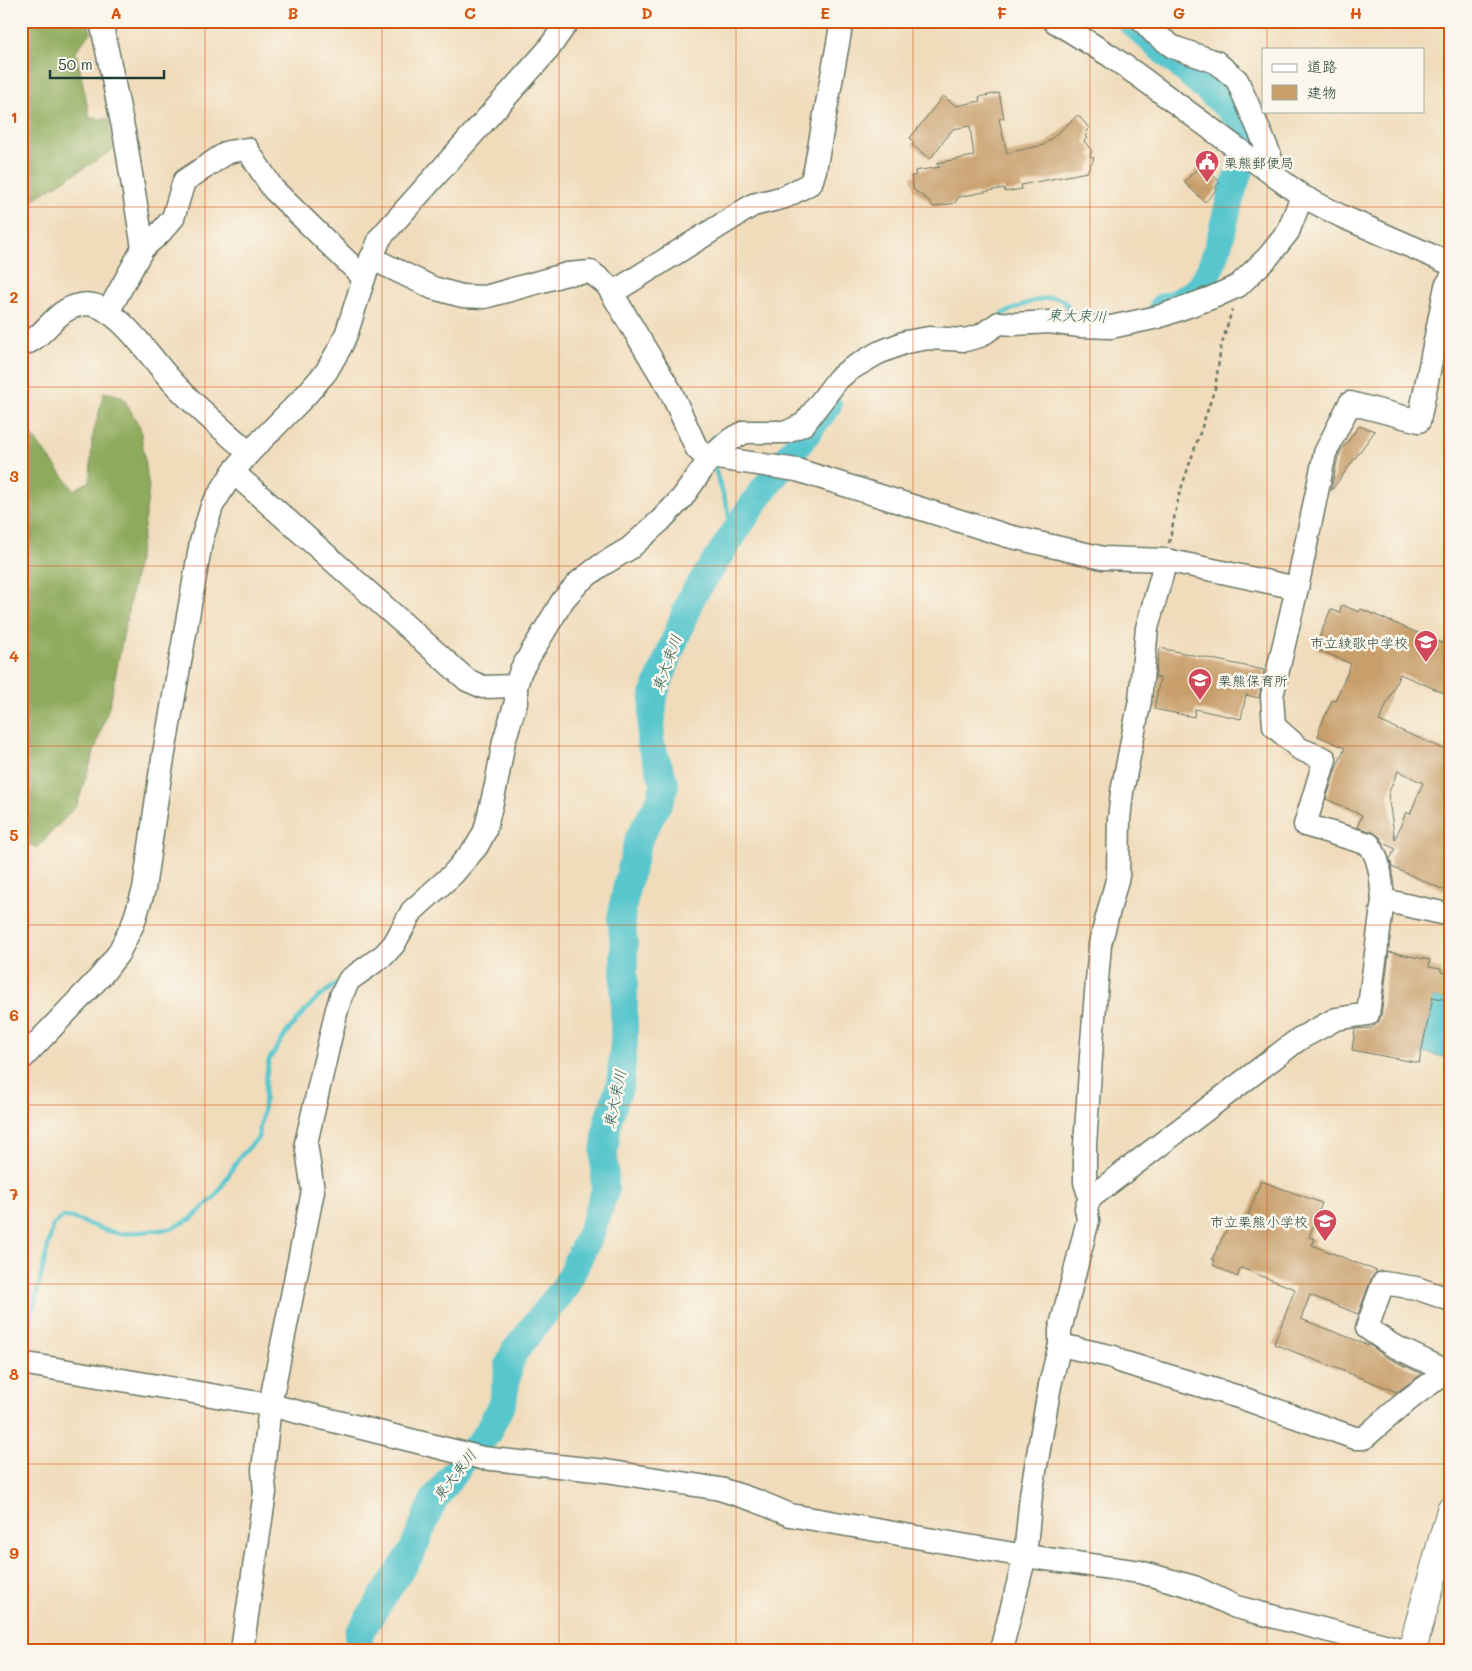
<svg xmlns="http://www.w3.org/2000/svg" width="1472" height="1671" font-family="Mali,'Klee One',sans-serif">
  <rect width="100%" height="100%" fill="#fbf7ec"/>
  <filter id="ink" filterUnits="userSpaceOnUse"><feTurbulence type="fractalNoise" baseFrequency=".02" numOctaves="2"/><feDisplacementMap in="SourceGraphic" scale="10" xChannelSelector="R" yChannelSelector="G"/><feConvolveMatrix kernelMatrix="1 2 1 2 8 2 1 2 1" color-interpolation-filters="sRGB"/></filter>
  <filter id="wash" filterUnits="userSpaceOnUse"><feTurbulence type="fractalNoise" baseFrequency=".0096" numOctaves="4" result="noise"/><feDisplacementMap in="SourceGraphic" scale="20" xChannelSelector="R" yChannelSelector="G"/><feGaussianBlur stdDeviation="1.12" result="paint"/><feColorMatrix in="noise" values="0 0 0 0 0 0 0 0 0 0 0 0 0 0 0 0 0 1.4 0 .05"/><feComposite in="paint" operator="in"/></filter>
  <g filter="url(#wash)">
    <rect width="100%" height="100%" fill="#f0dcbb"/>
    <g fill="#8eaa5c" stroke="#567448">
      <path d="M 21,21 L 88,21 L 91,32 L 76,51 L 90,118 L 109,119 L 113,150 L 21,207 Z"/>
      <path d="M 104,392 L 122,396 L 140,427 L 149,488 L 143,535 L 110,703 L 77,805 L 37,848 L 21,841 L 21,421 L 74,490 L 90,481 L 92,439 Z"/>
    </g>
    <path fill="#58c6cd" stroke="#3c8280" d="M 1433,997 L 1451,1001 L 1451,1058 L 1421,1052 Z"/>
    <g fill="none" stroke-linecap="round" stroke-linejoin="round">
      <g stroke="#58c6cd" stroke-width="4.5">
        <path d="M 1002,314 C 1016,308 1049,292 1062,300 C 1068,303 1070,311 1072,317"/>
        <path d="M 707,446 L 712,438 L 724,432"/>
        <path d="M 715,469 L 728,510 L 731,537"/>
        <path d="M 22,1356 L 53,1225 L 63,1217 L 73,1218 L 104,1230 L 122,1234 L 170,1229 L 191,1219 L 215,1197 L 239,1158 L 258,1138 L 264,1106 L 266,1076 L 269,1060 L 287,1032 L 314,1001 L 337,983"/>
      </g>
      <g stroke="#58c6cd" stroke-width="28">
        <path d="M 1130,21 L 1241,119 L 1252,137 C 1245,157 1237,176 1231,196 C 1223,222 1216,275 1194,292 C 1185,300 1173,304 1163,307"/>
        <path d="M 361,1650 L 358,1635 L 412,1552 L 433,1501 L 462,1462 L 487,1434 L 503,1401 L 509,1365 L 514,1352 L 565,1287 L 591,1232 L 605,1191 L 604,1154 L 608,1120 L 620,1085 L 624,1041 L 624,945 L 621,918 L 626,889 L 639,838 L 660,800 L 665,784 L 650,742 L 654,694 L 691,598 L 758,497 L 828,405"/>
      </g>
    </g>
    <g id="blocks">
      <g fill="#c89e6a" fill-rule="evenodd">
        <path d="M 999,93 L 1004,118 L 999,119 L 1007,153 L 1044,145 L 1078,115 L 1089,128 L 1086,131 L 1088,133 L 1085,136 L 1087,138 L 1084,141 L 1092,151 L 1090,156 L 1094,158 L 1087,172 L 1021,185 L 1022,189 L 1005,192 L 1004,188 L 959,197 L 955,203 L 934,207 L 930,204 L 929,201 L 914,190 L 911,176 L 916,175 L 915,171 L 940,167 L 936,163 L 974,156 L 970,126 L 953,129 L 930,159 L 912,145 L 914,142 L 910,138 L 943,96 L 956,106 L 980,101 L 979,97 Z"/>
        <path d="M 1202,164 L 1220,182 L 1216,186 L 1217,189 L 1205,202 L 1184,182 Z"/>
        <path d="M 1359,426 L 1375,431 L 1331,491 L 1338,457 L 1342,449 Z"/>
        <path d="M 1342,605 L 1359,612 L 1361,609 L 1451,647 L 1451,696 L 1400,674 L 1379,721 L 1451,752 L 1451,798 L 1445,812 L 1451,814 L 1451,893 L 1392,867 L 1390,859 L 1395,849 L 1384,843 L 1380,837 L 1373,832 L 1357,827 L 1362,815 L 1326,799 L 1337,766 L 1345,748 L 1318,736 L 1320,731 L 1319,730 L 1332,700 L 1335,701 L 1351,664 L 1315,648 L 1331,609 L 1339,613 ZM 1398,771 L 1423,783 L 1410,814 L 1406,812 L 1395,840 L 1388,794 Z"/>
        <path d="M 1160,648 L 1264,670 L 1259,698 L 1246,695 L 1241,719 L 1195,709 L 1194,717 L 1154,709 L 1160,678 L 1155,677 Z"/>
        <path d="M 1389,952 L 1430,960 L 1429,967 L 1441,969 L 1441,972 L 1451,974 L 1451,1001 L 1433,997 L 1419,1063 L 1352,1050 L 1355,1029 L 1371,1028 L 1378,1023 L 1381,1016 Z"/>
        <path d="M 1261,1181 L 1322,1203 L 1309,1237 L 1315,1239 L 1312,1245 L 1377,1271 L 1371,1279 L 1358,1314 L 1310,1295 L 1301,1319 L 1371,1346 L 1386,1357 L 1422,1374 L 1397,1392 L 1274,1344 L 1295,1289 L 1241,1268 L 1237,1277 L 1213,1265 L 1215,1260 L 1212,1259 L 1231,1221 L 1244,1227 Z"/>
      </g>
    </g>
  </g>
  <g filter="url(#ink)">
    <use href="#blocks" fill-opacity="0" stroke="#687563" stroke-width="1"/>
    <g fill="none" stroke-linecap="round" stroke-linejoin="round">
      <defs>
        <g id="minor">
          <path d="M 101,21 L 125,137 L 143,248 L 159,234 L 173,218 L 184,181 L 228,152 L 247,149 L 273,189 L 364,278"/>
          <path d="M 1054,21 L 1109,55 L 1139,76 L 1302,196 L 1341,216 L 1451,264"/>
          <path d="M 1143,21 L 1154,33 L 1173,47 L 1216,62 L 1237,80 L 1270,155 L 1274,176"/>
          <path d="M 371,258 L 433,288 L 462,296 L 485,297 L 567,274 L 591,272 L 607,285 L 671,392 L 697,449 L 703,454 L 711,457 L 797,470 L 1008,536 L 1103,558 L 1166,560 L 1297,588"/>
          <path d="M 1451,278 L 1446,286 L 1419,421 L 1350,403 L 1325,453 L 1297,588 L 1272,696 L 1274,726 L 1300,749 L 1325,759 L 1305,825 L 1369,844 C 1381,861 1381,880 1383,900 L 1451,915"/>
          <path d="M 612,293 L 753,205 L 785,197 L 811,183 L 815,170 L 842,21"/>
          <path d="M 108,312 L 143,248"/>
          <path d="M 21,345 C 45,339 54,309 80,305 C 89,303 97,305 105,310 C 130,325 151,358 171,380 C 194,406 223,429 249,453"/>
          <path d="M 233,472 L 467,680 L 483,687 L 516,686"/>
          <path d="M 21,1060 L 101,976 L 118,954 L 133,924 L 144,889 L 160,776 L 201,542 L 212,506 L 233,472 L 249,453 L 306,395 L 326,372 L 341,346 L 347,332 L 364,278 L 380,238 L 547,51 L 568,21"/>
          <path d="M 1090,1198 L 1299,1039 L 1336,1019 L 1368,1014 L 1383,900"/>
          <path d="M 1060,1345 L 1114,1357 L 1119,1361 L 1242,1398 L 1355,1438 L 1364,1438 C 1380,1424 1432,1376 1451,1374"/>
          <path d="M 21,1363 L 270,1405 L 482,1458 L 606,1471 L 720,1489 L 757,1501 L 790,1515 L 1025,1556 L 1140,1572 L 1194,1587 L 1236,1607 L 1404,1650"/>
          <path d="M 1448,1374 L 1438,1367 L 1392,1345 L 1367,1328 L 1383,1283 L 1416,1288 L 1451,1300"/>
          <path d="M 242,1650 L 265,1492 L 263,1470 L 270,1405 L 313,1191 L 306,1143 L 336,1013 L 341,996 L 349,980 L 384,955 L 394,944 L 412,911 L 453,874 L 477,846 L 485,831 L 496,785 L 504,741 L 516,702 L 516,686 L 521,670 L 563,600 L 580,581 L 600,566 L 630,548 L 660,521 L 682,498 L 711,457 L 730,440 L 745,432 L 787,432 L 804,424 L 838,379 L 849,370 L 878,353 L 906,342 L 929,338 L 965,340 L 980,336 L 999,323 L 1014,324 L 1050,322 L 1080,326 L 1111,327 L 1158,317 L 1211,298 L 1238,286 L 1268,257 L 1288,232 L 1302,196"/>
          <path d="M 1001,1650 L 1025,1556 L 1031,1495 L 1050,1385 L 1060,1345 L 1060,1330 L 1088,1220 L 1086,1208 L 1090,1198 L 1085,1182 L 1085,1145 L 1092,1042 L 1100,944 L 1118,876 L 1119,819 L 1122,792 L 1140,700 L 1147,628 L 1166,560"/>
        </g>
        <path id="major" d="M 1412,1650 L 1451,1510"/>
      </defs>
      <use href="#minor" stroke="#687563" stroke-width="25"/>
      <use href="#major" stroke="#687563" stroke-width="30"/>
      <path stroke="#687563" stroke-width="2.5" stroke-dasharray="4 4" stroke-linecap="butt" d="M 1169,543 L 1179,495 L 1215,388 L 1221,347 L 1232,310"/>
      <use href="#minor" stroke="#fff" stroke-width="22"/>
      <use href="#major" stroke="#fff" stroke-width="28"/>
    </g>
  </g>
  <path fill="none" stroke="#d45610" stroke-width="1" stroke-opacity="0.55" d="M 205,21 L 205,1650M 382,21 L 382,1650M 559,21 L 559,1650M 736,21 L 736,1650M 913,21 L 913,1650M 1090,21 L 1090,1650M 1267,21 L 1267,49M 1267,111 L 1267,1650M 21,207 L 1451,207M 21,387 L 1451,387M 21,566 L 1451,566M 21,746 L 1451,746M 21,925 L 1451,925M 21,1105 L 1451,1105M 21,1284 L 1451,1284M 21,1464 L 1451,1464"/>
  <defs>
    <symbol id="civic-pin" viewBox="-11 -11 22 30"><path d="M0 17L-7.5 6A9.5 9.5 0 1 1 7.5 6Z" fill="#d1495b" stroke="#fbf7ec"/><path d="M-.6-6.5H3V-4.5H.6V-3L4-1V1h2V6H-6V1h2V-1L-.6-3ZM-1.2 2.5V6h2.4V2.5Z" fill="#fff"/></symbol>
    <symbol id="school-pin" viewBox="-11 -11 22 30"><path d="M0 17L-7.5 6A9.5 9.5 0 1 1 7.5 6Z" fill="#d1495b" stroke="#fbf7ec"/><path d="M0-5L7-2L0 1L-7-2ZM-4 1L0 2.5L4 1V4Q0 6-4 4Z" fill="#fff"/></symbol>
  </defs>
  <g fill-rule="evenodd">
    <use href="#civic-pin" x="1193" y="148" width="28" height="38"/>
    <use href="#school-pin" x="1412" y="628" width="28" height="38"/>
    <use href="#school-pin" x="1186" y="666" width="28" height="38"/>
    <use href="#school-pin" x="1311" y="1207" width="28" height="38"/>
  </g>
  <g text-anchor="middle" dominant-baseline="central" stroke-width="5" stroke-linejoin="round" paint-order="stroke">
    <g font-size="14" fill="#1f3d34" stroke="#fbf7ec" text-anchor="start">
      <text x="1224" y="162">栗熊郵便局</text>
      <text x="1408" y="642" text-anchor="end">市立綾歌中学校</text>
      <text x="1218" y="680">栗熊保育所</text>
      <text x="1308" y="1221" text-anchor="end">市立栗熊小学校</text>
    </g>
    <g font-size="15" font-style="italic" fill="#2d5f5a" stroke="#fbf7ec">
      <text transform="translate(1077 315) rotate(2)">東大束川</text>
      <text transform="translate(666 663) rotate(-70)">東大束川</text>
      <text transform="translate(614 1099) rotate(-78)">東大束川</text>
      <text transform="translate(454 1475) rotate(-52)">東大束川</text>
    </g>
  </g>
  <rect width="1472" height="1671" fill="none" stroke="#fbf7ec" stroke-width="55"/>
  <rect x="1262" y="48" width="162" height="65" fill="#fbf7ec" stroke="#a3ada2"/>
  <rect x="1272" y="64" width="25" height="8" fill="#ffffff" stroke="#a3ada2"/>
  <text x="1307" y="72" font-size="15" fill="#1f3d34">道路</text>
  <rect x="1272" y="85" width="25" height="15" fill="#c89e6a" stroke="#a3ada2"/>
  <text x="1307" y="98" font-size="15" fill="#1f3d34">建物</text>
  <path d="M50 70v8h114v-8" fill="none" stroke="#1f3d34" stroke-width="2.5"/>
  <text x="58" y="70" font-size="15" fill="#1f3d34" stroke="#fbf7ec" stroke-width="4" paint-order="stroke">50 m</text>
  <rect x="28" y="28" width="1416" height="1616" fill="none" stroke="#d45610" stroke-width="2"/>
  <g font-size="16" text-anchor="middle" font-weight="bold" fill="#d45610">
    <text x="116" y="19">A</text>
    <text x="293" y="19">B</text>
    <text x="470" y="19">C</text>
    <text x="647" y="19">D</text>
    <text x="825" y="19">E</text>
    <text x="1002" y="19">F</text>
    <text x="1179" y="19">G</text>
    <text x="1356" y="19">H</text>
    <text x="14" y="123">1</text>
    <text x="14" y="303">2</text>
    <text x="14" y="482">3</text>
    <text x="14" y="662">4</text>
    <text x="14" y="841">5</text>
    <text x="14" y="1021">6</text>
    <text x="14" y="1200">7</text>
    <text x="14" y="1380">8</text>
    <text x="14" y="1559">9</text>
  </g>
</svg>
